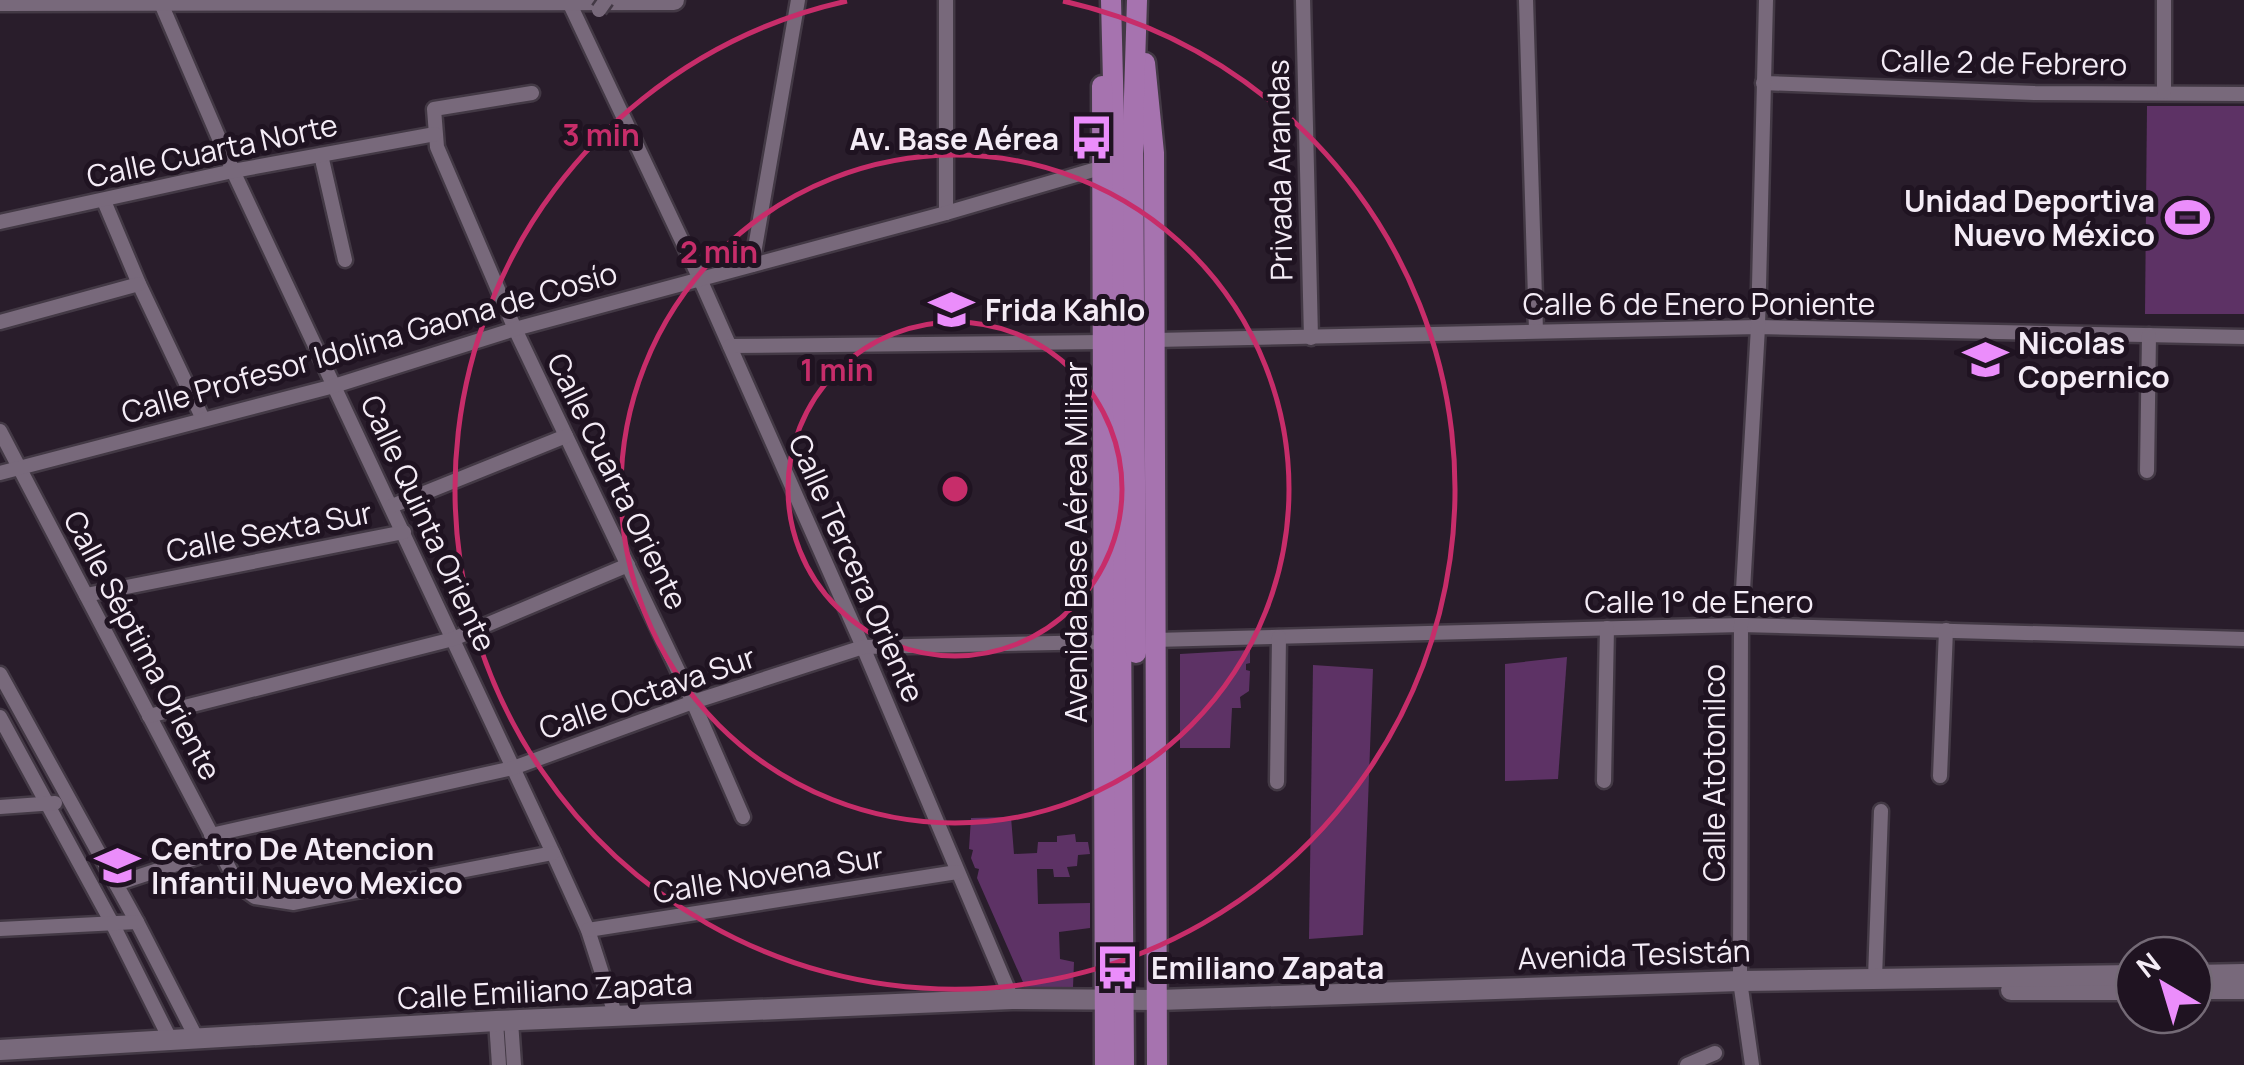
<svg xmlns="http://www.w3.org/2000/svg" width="2244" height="1065" font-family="Manrope,sans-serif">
  <rect width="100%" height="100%" fill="#291d2b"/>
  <g fill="#5d3265">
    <path d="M 2147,106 L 2244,106 L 2244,314 L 2145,314 Z"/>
    <path d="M 1250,650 L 1250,663 L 1246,664 L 1246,670 L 1250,671 L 1249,691 L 1240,697 L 1241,708 L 1232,708 L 1230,748 L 1180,748 L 1180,654 Z"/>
    <path d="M 1567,657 L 1558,779 L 1505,781 L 1505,664 Z"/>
    <path d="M 1313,665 L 1373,669 L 1363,935 L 1309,939 Z"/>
    <path d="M 1011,817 L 1014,854 L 1037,853 L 1038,842 L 1057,842 L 1057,836 L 1075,834 L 1076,842 L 1088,842 L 1090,854 L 1078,855 L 1077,866 L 1067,867 L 1070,877 L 1054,877 L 1053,869 L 1037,869 L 1038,904 L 1090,903 L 1090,928 L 1059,932 L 1060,959 L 1074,962 L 1073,987 L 1026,989 L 977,878 L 979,869 L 975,868 L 971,858 L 973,850 L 969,849 L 971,818 Z"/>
  </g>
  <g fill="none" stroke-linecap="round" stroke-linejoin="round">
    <defs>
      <g id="street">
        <path d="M 568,0 L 700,279 L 863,647 L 1012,999"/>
        <path d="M 1303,0 L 1311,338"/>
        <path d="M 1526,0 L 1536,331"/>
        <path d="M 160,1 L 233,171 L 553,853 L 588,930 L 616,1017"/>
        <path d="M 1763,83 L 2035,93 L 2244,94"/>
        <path d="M 2164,92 L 2164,0"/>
        <path d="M 532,93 L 434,109 L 437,147 L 515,329 L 693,702 L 743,817"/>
        <path d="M 321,155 L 345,260"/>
        <path d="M 104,201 L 139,284 L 203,419"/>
        <path d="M 946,213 L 946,0"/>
        <path d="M 0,222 L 233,171 L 435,134"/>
        <path d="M 752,265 L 798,0"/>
        <path d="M 0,322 L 139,284"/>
        <path d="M 1155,340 L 1758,327 L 2244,337"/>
        <path d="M 730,346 L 1104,342"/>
        <path d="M 0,431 L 238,885 L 255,897 L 294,903 L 553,853"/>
        <path d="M 2147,471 L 2149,335"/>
        <path d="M 0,473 L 334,386 L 515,329 L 946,213 L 1100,168"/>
        <path d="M 392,506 L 566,436"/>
        <path d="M 86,595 L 404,532"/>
        <path d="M 1154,640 L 1741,625 L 2244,639"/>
        <path d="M 0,674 L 137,922 L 196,1037"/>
        <path d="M 149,716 L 453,639 L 628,565"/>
        <path d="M 0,717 L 112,923 L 170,1039"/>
        <path d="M 1940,776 L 1946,630"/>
        <path d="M 1604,781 L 1607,628"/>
        <path d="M 1277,782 L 1279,637"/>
        <path d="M 0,807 L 55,803"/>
        <path d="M 211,835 L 513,768 L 693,702 L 863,647 L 1106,642"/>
        <path d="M 116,884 L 219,850"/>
        <path d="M 0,929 L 137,922"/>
        <path d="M 588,930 L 957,872"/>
        <path d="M 1875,978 L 1881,811"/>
        <path d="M 496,1021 L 499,1065"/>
        <path d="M 511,1021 L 514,1065"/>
        <path d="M 1687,1065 L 1715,1053"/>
        <path d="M 1752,1065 L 1740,981 L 1741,625 L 1758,327 L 1766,0"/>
      </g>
      <g id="secondary">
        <path d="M 0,1 L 674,0"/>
        <path d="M 2194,975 L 2244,974"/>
        <path d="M 2194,989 L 2244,989"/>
        <path d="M 2011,990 L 2134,990"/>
        <path d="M 0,1050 L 496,1021 L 1012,999 L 1159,1000 L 1740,981 L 2134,975"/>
      </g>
      <g id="primary">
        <path d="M 1111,0 L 1119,321 L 1124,1065"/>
        <path d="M 1145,63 L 1154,153 L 1157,1065"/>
        <path d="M 1102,86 L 1105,1065"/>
        <path d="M 1136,653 L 1133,129 L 1137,0"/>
      </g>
    </defs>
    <use href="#street" stroke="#433945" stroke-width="19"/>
    <use href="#secondary" stroke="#433945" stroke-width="25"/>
    <use href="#primary" stroke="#433945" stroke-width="25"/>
    <use href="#street" stroke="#78697b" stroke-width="14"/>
    <use href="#secondary" stroke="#78697b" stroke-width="20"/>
    <use href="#primary" stroke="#a673af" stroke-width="20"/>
    <defs>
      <path id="street-bridge" d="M 599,10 L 606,0"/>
    </defs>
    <use href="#street-bridge" stroke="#433945" stroke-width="19" stroke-linecap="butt"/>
    <use href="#street-bridge" stroke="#78697b" stroke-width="14"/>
  </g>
  <g fill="none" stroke="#c72d6a" stroke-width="5">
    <circle cx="955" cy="489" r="167"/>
    <circle cx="955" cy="489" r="334"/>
    <path d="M1063 1A500 500 0 1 1 847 1"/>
  </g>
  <defs>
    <symbol id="bus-bare" viewBox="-9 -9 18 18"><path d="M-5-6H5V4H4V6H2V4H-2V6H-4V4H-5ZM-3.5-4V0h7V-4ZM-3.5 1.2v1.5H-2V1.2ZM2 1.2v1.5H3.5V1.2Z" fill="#eb8dfb" stroke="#1f1321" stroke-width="2.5" paint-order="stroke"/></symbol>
    <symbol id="stadium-bare" viewBox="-9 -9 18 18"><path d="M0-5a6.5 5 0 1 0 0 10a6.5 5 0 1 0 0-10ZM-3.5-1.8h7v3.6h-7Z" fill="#eb8dfb" stroke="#1f1321" stroke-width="2.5" paint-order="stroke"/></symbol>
    <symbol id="school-bare" viewBox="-9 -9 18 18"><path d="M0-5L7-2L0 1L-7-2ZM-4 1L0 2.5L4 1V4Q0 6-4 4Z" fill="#eb8dfb" stroke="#1f1321" stroke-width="2.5" paint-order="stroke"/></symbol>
  </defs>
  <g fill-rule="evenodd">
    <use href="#bus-bare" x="1060" y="106" width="63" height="63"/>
    <use href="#stadium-bare" x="2156" y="186" width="63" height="63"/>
    <use href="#school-bare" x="920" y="278" width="63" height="63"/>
    <use href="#school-bare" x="1954" y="328" width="63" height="63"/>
    <use href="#school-bare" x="86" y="834" width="63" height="63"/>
    <use href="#bus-bare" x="1086" y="936" width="63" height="63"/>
  </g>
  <g text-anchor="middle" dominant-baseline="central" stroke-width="10" stroke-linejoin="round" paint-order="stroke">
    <g font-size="30" fill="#f4ecf6" stroke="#1f1321">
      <text transform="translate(2004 62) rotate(1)">Calle 2 de Febrero</text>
      <text transform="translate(212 150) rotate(-12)">Calle Cuarta Norte</text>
      <text transform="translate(1279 170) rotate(-91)">Privada Arandas</text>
      <text x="1699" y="303">Calle 6 de Enero Poniente</text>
      <text transform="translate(369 342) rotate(-16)">Calle Profesor Idolina Gaona de Cosío</text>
      <text transform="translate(618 481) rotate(64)">Calle Cuarta Oriente</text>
      <text transform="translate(429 523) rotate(65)">Calle Quinta Oriente</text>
      <text transform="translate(269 531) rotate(-11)">Calle Sexta Sur</text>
      <text transform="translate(1075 542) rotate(-90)">Avenida Base Aérea Militar</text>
      <text transform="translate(857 568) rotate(66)">Calle Tercera Oriente</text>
      <text x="1699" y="601">Calle 1° de Enero</text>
      <text transform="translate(143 645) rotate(62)">Calle Séptima Oriente</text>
      <text transform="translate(647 692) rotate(-19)">Calle Octava Sur</text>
      <text transform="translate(1713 773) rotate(-90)">Calle Atotonilco</text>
      <text transform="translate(768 874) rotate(-9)">Calle Novena Sur</text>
      <text transform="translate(1634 954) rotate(-2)">Avenida Tesistán</text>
      <text transform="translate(545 990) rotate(-3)">Calle Emiliano Zapata</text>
    </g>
    <g font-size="30" font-weight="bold" fill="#f4ecf6" stroke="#1f1321" text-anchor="start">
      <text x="1059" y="138" text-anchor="end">Av. Base Aérea</text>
      <text x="2155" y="200" text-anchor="end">Unidad Deportiva<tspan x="2155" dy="34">Nuevo México</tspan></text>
      <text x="985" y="309">Frida Kahlo</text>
      <text x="2018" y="342">Nicolas<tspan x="2018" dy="34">Copernico</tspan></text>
      <text x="151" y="848">Centro De Atencion<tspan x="151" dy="34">Infantil Nuevo Mexico</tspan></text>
      <text x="1151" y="967">Emiliano Zapata</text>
    </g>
  </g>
  <circle cx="955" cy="489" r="15" fill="#c72d6a" stroke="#1f1321" stroke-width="5"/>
  <g font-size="30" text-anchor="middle" font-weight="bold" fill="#c72d6a" stroke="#1f1321" stroke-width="10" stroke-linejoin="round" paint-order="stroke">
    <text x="601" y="146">3 min</text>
    <text x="719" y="263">2 min</text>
    <text x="837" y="381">1 min</text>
  </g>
  <g transform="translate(2164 985) rotate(322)"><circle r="48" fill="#1f1321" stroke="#746a76" stroke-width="2.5"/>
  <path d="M0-8L18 38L0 25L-18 38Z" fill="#eb8dfb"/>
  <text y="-15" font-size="28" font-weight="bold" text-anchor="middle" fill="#f4ecf6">N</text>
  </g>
</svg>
